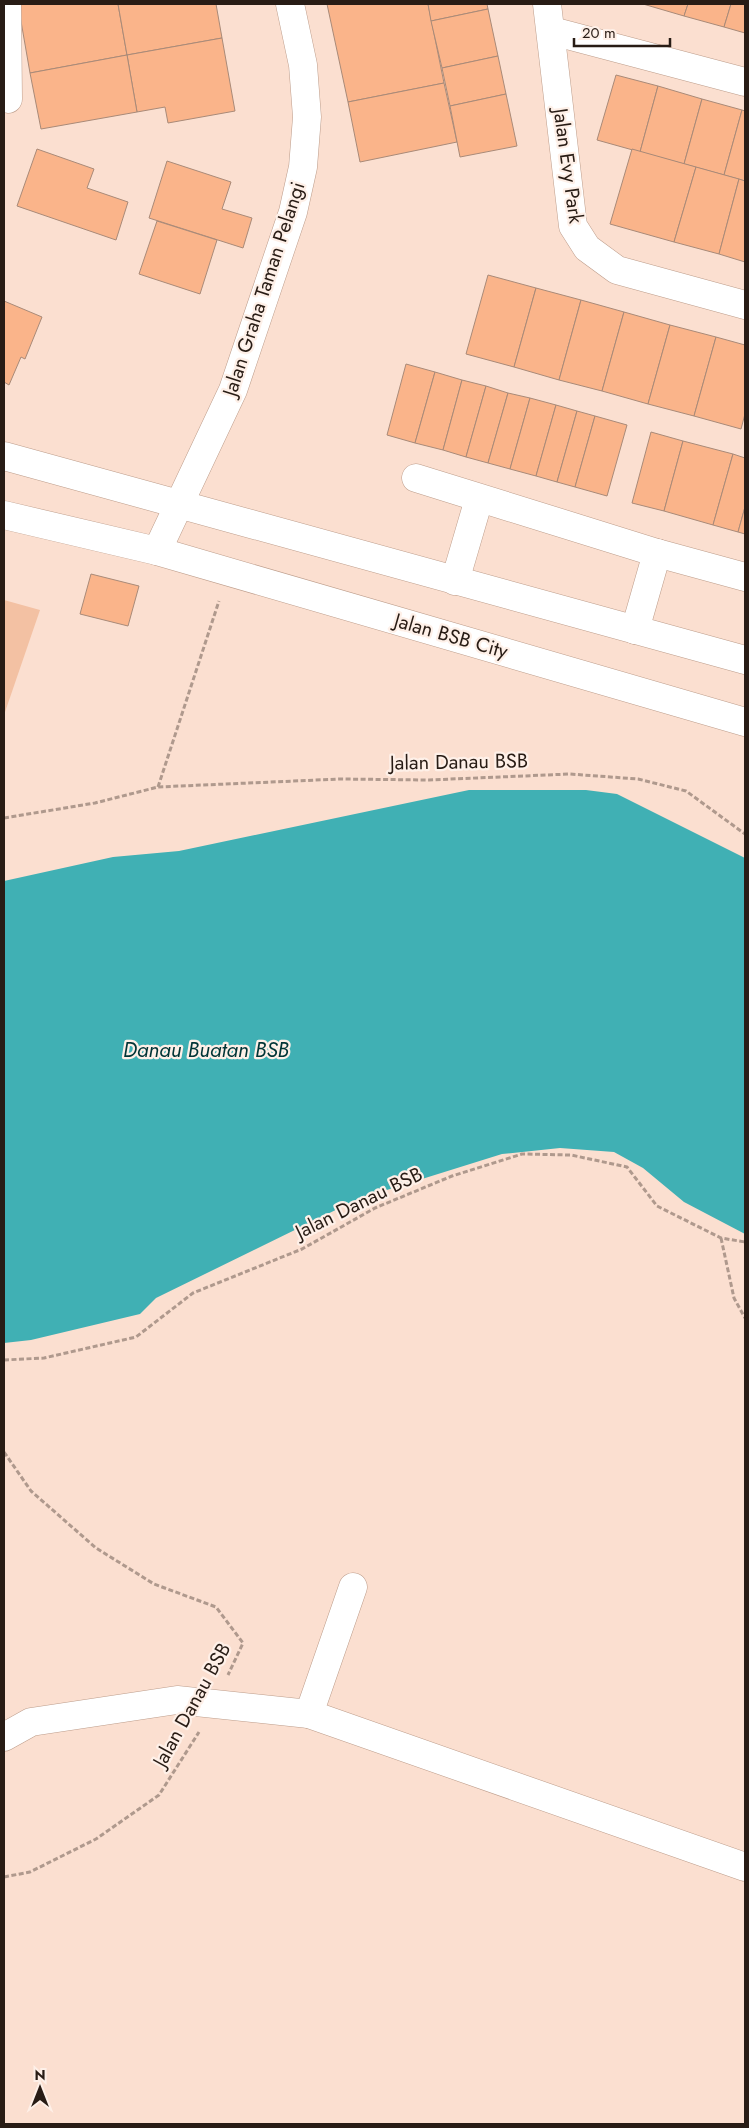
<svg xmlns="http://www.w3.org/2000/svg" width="749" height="2128" font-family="Jost,sans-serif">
  <rect width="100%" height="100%" fill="#fbdfd0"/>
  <path fill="#f3c1a3" d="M 4,600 L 40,610 L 4,715 Z"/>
  <path fill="#40b0b4" d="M 469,790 L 586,790 L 617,794 L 745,858 L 745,1234 L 684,1202 L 643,1168 L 614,1152 L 560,1148 L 502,1154 L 358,1199 L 156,1298 L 140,1314 L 31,1340 L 4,1343 L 4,881 L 113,857 L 179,851 Z"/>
  <g fill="#fab48a" stroke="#a98a78">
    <path d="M 18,4 L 118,4 L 127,55 L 30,73 Z"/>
    <path d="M 118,4 L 216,4 L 222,38 L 127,55 Z"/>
    <path d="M 327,4 L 428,4 L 444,83 L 348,102 Z"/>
    <path d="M 428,4 L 487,4 L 488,9 L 431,21 Z"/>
    <path d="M 643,4 L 688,4 L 684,16 Z"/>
    <path d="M 688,4 L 731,4 L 724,27 L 684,16 Z"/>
    <path d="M 731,4 L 745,4 L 745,33 L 724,27 Z"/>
    <path d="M 488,9 L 498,56 L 442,68 L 431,21 Z"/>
    <path d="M 222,38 L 235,111 L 168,123 L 165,107 L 137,112 L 127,55 Z"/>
    <path d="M 127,55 L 137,112 L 41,129 L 30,73 Z"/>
    <path d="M 498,56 L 506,94 L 450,106 L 442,68 Z"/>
    <path d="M 616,75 L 658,86 L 640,152 L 597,140 Z"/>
    <path d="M 444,83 L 457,142 L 360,162 L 348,102 Z"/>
    <path d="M 658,86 L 702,99 L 684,164 L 640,152 Z"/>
    <path d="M 506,94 L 517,146 L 460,157 L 450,106 Z"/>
    <path d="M 702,99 L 742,110 L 724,175 L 684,164 Z"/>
    <path d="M 742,110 L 745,111 L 745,181 L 724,175 Z"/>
    <path d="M 37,149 L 94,169 L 87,188 L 128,202 L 116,240 L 17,206 Z"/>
    <path d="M 632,149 L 696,167 L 674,242 L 610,224 Z"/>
    <path d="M 167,161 L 231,182 L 222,209 L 252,218 L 243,248 L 149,218 Z"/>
    <path d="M 696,167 L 739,179 L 719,254 L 674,242 Z"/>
    <path d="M 739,179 L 745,181 L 745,262 L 719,254 Z"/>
    <path d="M 157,221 L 217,240 L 200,294 L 139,274 Z"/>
    <path d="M 488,275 L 536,288 L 514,367 L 466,354 Z"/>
    <path d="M 536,288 L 581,300 L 559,380 L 514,367 Z"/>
    <path d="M 581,300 L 624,312 L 602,391 L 559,380 Z"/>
    <path d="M 4,301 L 42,317 L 25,359 L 21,357 L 9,385 L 4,382 Z"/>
    <path d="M 624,312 L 670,325 L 648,404 L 602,391 Z"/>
    <path d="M 670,325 L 716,337 L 694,416 L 648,404 Z"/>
    <path d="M 716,337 L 745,345 L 745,414 L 741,429 L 694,416 Z"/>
    <path d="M 406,364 L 435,372 L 415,443 L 387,435 Z"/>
    <path d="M 435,372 L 462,380 L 443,450 L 415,443 Z"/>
    <path d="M 462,380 L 486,386 L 466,457 L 443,450 Z"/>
    <path d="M 486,386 L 508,393 L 488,463 L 466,457 Z"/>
    <path d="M 508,393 L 530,398 L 510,469 L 488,463 Z"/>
    <path d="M 530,398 L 556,405 L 536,476 L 510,469 Z"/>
    <path d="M 556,405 L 577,411 L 557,482 L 536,476 Z"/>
    <path d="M 577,411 L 595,416 L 575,487 L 557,482 Z"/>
    <path d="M 595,416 L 627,425 L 607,496 L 575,487 Z"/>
    <path d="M 651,432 L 683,441 L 664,511 L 632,503 Z"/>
    <path d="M 683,441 L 733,454 L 713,525 L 664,511 Z"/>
    <path d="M 733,454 L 745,458 L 745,507 L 738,532 L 713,525 Z"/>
    <path d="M 745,507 L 745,534 L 738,532 Z"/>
    <path d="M 91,574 L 139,586 L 128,626 L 80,614 Z"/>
  </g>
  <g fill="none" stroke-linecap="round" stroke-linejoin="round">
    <defs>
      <g id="minor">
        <path d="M 7,4 L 8,99"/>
        <path d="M 547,4 L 573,226 L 587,248 L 617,270 L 745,305"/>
        <path d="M 552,31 L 745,82"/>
        <path d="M 4,456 L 745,660"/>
        <path d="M 416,478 L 657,553 L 745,577"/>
        <path d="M 4,515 L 157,551 L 745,722"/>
        <path d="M 157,551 L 233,390 L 293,212 L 303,167 L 307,117 L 303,65 L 290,4"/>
        <path d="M 455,581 L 479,499"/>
        <path d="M 635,630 L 657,553"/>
        <path d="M 353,1587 L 309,1714 L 745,1867"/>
        <path d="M 4,1737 L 31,1722 L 177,1700 L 309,1714"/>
      </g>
    </defs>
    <use href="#minor" stroke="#bd9d8b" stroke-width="29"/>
    <g stroke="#af998d" stroke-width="3" stroke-dasharray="5 2.5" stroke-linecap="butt">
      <path d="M 158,787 L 219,601"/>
      <path d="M 4,818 L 95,803 L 158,787 L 340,779 L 429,780 L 570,774 L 638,779 L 686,791 L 745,834"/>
      <path d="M 721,1238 L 734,1298 L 745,1318"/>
      <path d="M 4,1360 L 44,1358 L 136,1337 L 193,1293 L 302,1249 L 375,1208 L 452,1176 L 522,1154 L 571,1155 L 627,1167 L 657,1206 L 721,1238 L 745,1242"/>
      <path d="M 4,1452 L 31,1491 L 96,1548 L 154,1584 L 216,1607 L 243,1643 L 228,1675"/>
      <path d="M 4,1877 L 30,1872 L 96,1839 L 159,1795 L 199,1732"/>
    </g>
    <use href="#minor" stroke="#fff" stroke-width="28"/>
  </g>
  <g text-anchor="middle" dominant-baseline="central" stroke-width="4.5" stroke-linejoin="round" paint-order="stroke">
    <g font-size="20" fill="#281c15" stroke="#fef0e8">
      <text transform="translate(568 166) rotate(82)">Jalan Evy Park</text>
      <text transform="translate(264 289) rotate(-72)">Jalan Graha Taman Pelangi</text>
      <text transform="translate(451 636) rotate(16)">Jalan BSB City</text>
      <text transform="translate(459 762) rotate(-1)">Jalan Danau BSB</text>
      <text transform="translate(359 1203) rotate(-26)">Jalan Danau BSB</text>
      <text transform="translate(192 1705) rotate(-61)">Jalan Danau BSB</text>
    </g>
    <g font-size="21" font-style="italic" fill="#003436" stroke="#fef0e8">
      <text x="206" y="1050">Danau Buatan BSB</text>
    </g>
  </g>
  <rect width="749" height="2128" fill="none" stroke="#281c15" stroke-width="10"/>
  <g transform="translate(40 2088)" stroke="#fef0e8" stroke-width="4" paint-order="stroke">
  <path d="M0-4L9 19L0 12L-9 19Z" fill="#281c15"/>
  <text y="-8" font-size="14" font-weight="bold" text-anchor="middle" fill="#281c15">N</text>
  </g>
  <path d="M574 38v8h96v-8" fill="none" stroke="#281c15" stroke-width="2.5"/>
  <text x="582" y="38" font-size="15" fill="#281c15" stroke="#fef0e8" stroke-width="4" paint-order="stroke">20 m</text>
</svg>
